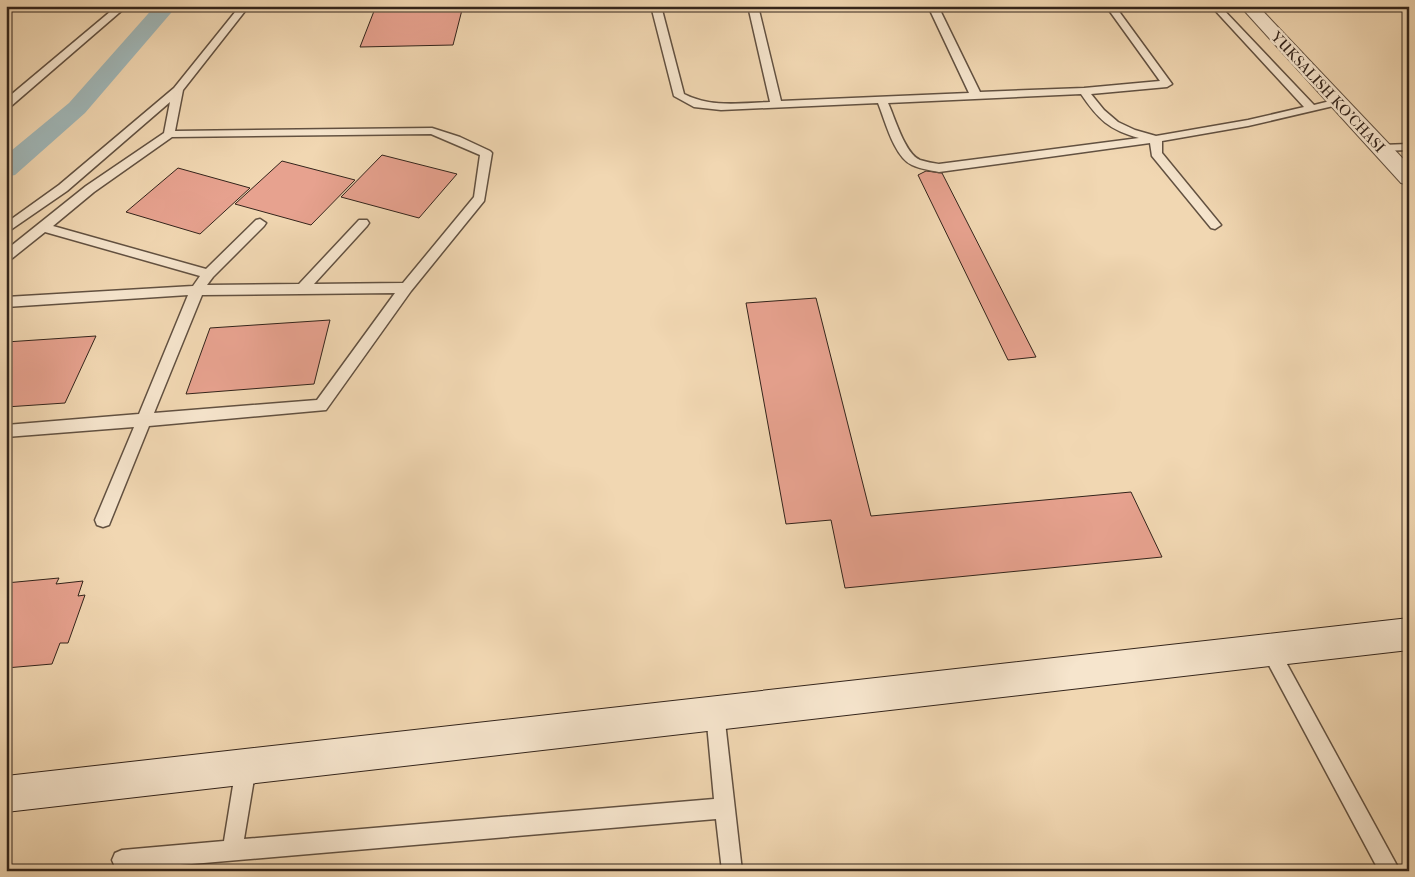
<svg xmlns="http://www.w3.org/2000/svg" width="1415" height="877" font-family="'IM FELL French Canon',serif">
  <rect width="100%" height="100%" fill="#f1d7b2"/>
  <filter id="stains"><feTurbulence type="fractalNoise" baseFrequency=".004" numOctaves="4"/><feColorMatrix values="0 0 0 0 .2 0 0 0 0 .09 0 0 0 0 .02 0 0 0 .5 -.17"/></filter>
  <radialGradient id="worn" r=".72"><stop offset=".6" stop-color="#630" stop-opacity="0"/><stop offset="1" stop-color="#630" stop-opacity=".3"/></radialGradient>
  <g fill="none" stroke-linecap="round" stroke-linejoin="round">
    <path fill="#a0b7b8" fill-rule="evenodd" d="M 155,6 L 177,6 L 85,113 L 15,175 L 6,177 L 6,155 L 69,103 Z"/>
  </g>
  <g fill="#e7a28f" stroke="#33241b">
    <path d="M 376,6 L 463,6 L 453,45 L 360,47 Z"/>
    <path d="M 382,155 L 457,174 L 419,218 L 341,197 Z"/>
    <path d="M 282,161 L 355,180 L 311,225 L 235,204 Z"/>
    <path d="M 178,168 L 250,188 L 200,234 L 126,212 Z"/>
    <path d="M 926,171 L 942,173 L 1036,357 L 1008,360 L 918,175 Z"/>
    <path d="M 816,298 L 871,516 L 1131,492 L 1162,557 L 845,588 L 831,520 L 786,524 L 746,303 Z"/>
    <path d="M 330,320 L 314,384 L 186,394 L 210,328 Z"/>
    <path d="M 96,336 L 65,403 L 6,407 L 6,342 Z"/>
    <path d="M 59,578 L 56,584 L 83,581 L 78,596 L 85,595 L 68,643 L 60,643 L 52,664 L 6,668 L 6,583 Z"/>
  </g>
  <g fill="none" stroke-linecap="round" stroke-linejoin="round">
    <defs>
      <g id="lane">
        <path d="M 117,6 L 127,6 L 10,107 L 6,108 L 6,99 Z"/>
        <path d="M 240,6 L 249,6 L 183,90 L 175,131 L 432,128 L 460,137 L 490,151 L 492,153 L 484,201 L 411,291 L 326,410 L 149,426 L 111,520 L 109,525 L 103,527 L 97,525 L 95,520 L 134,427 L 6,437 L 6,425 L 139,414 L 188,295 L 6,307 L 6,297 L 193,286 L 200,276 L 45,232 L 10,260 L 6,261 L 6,250 L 86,186 L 164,133 L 170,102 L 67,191 L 6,233 L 6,223 L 59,185 L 174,88 ZM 431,134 L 480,155 L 474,197 L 403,283 L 314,284 L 367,226 L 369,223 L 367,220 L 359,220 L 299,284 L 207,285 L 213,277 L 264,226 L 266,223 L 260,219 L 256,220 L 206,269 L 53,226 L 94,192 L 172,137 ZM 395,293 L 317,400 L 154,413 L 202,295 Z"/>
        <path d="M 651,6 L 661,6 L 684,94 C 712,108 740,103 770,102 L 748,6 L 758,6 L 781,101 L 969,93 L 928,6 L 938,6 L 980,92 L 1084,88 L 1160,81 L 1106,6 L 1115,6 L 1172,84 L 1167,87 L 1091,94 L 1104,110 L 1118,122 L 1135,130 L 1156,136 L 1248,120 L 1304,107 L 1211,6 L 1220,6 L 1314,105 L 1338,99 L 1343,102 L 1342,104 L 1248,126 L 1162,141 L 1162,153 L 1221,225 L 1215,229 L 1211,228 L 1152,156 L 1150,143 L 939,172 C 930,170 920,169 912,165 C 894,157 885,120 878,103 L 721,110 L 694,107 L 674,96 ZM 1081,94 C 1098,119 1109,130 1139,138 L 939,164 C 933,163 926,162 920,160 C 905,154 895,118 888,103 Z"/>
        <path d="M 1409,144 L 1409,150 L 1381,151 L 1375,148 L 1381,145 Z"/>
        <path d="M 1270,641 L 1276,644 L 1400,871 L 1379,871 L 1264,656 L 1261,650 L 1264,644 Z"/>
        <path d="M 715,704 L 722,706 L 724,713 L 742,871 L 722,871 L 716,819 L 122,870 L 115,867 L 112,860 L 115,853 L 122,850 L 224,841 L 236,767 L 239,760 L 246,757 L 253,760 L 256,767 L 244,839 L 714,799 L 706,713 L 708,706 Z"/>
      </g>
      <path id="street" d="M 1240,6 L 1258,6 L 1409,165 L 1409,185 L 1401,183 Z"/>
      <path id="secondary" d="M 1409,618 L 1409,650 L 6,812 L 6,776 Z"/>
    </defs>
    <use href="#lane" stroke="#625141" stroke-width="3"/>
    <use href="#street" stroke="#625141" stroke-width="2"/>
    <use href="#secondary" stroke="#33241b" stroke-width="2"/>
    <use href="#lane" fill="#f6e5cd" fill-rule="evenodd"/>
    <use href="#street" fill="#f6e5cd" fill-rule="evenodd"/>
    <use href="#secondary" fill="#f6e5cd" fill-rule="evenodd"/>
  </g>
  <g text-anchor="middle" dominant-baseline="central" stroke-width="5" stroke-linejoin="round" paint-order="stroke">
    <g font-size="15" fill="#33241b" stroke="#f6e5cd">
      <text transform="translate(1328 92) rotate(47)">YUKSALISH KO’CHASI</text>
    </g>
  </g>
  <rect width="1415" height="877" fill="none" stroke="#f1d7b2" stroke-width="25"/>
  <rect x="8" y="8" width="1400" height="862" fill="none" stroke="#33241b" stroke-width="2.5"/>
  <rect x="12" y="12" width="1390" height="852" fill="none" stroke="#33241b"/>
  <rect width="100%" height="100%" filter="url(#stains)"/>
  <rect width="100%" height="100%" fill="url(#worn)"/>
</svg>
